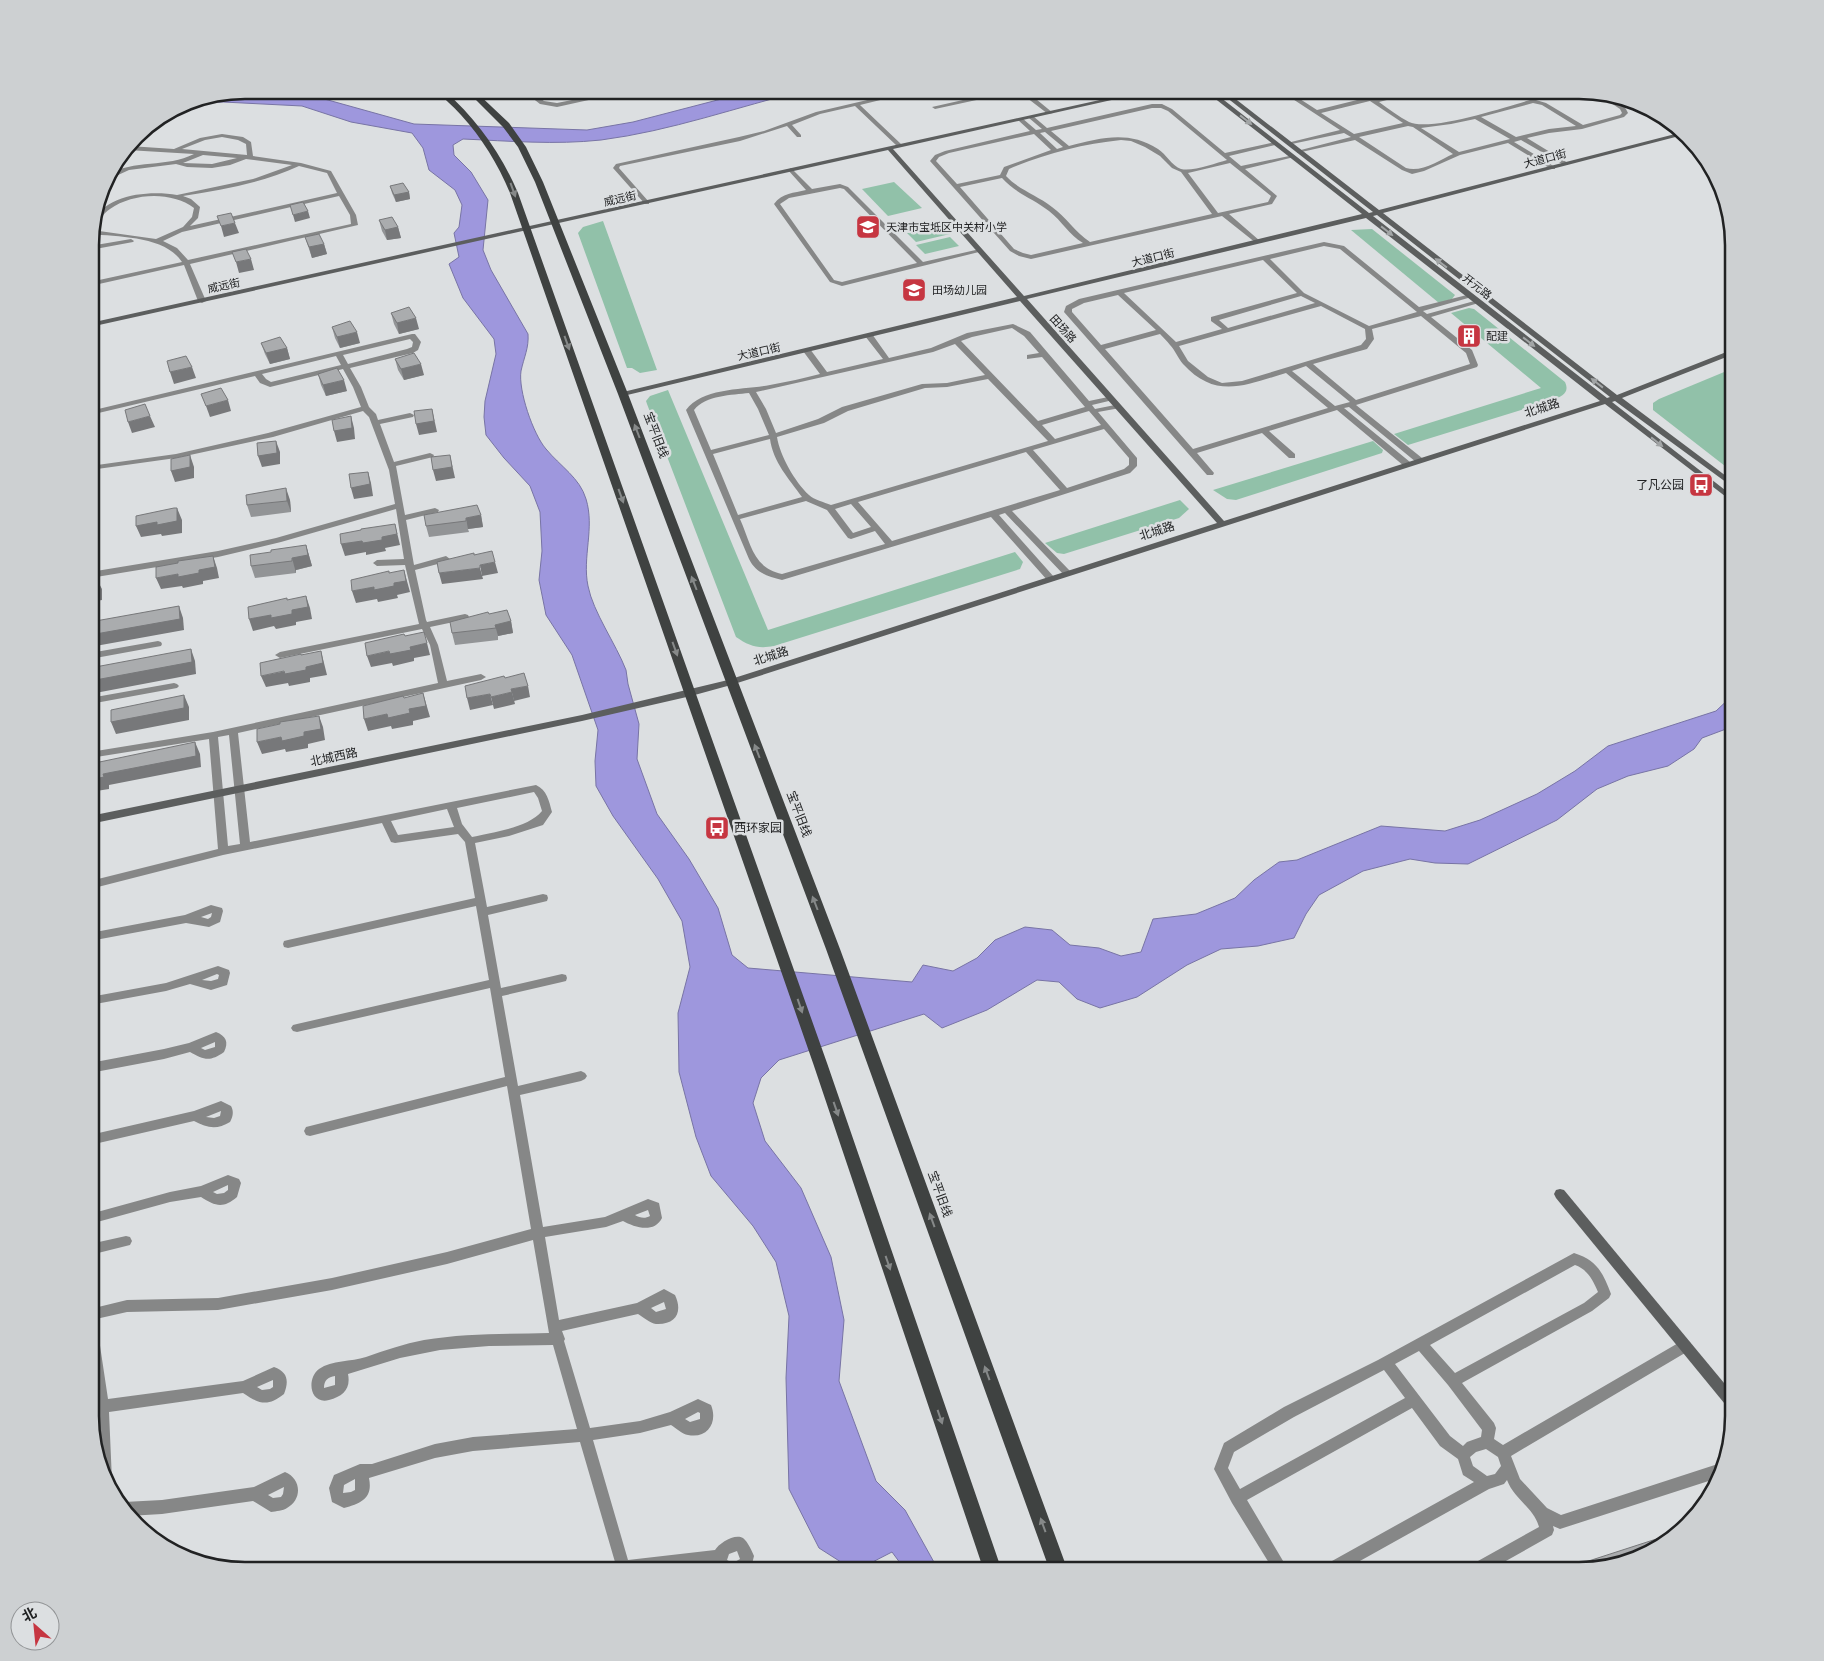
<svg xmlns="http://www.w3.org/2000/svg" width="1824" height="1661" font-family="Roboto,'Noto Sans SC',sans-serif">
  <rect width="100%" height="100%" fill="#dcdfe1"/>
  <g fill="#91c1a9">
    <path d="M 894,182 L 922,208 L 888,216 L 862,189 Z"/>
    <path d="M 603,221 L 657,370 L 640,373 L 632,368 L 627,368 L 578,233 L 583,227 Z"/>
    <path d="M 941,225 L 950,234 L 916,242 L 907,233 Z"/>
    <path d="M 1372,229 L 1455,295 L 1452,299 L 1439,303 L 1351,230 Z"/>
    <path d="M 950,237 L 959,246 L 925,254 L 916,245 Z"/>
    <path d="M 1469,308 L 1474,309 L 1565,382 C 1570,393 1562,396 1553,400 L 1408,445 L 1394,434 L 1541,388 L 1451,313 Z"/>
    <path d="M 1729,370 L 1734,374 L 1734,473 L 1653,410 L 1653,403 L 1659,399 Z"/>
    <path d="M 668,390 L 768,630 L 1015,552 L 1023,562 L 1020,569 L 774,646 C 758,649 749,646 736,637 L 647,404 L 646,401 L 650,396 Z"/>
    <path d="M 1373,441 L 1383,450 L 1382,453 L 1236,500 L 1227,499 L 1213,490 Z"/>
    <path d="M 1180,500 L 1189,509 L 1179,518 L 1064,554 L 1057,553 L 1045,543 Z"/>
  </g>
  <path fill="#9e97dd" stroke="#7874a5" d="M 245,90 L 292,90 L 414,124 L 587,130 L 633,122 L 756,90 L 806,90 C 737,107 671,131 601,140 C 555,145 509,141 463,139 L 453,145 L 454,155 L 471,172 L 488,200 L 483,250 L 491,270 L 528,334 C 529,348 524,357 521,371 C 518,390 533,434 546,449 C 560,466 580,478 586,499 C 595,528 582,557 588,586 C 593,612 616,644 626,670 L 628,684 L 639,724 L 637,759 L 657,814 L 689,859 L 718,908 L 732,955 L 748,968 L 912,982 L 923,965 L 953,971 L 977,958 L 995,940 L 1025,927 L 1052,930 L 1070,945 L 1099,948 L 1121,956 L 1141,952 L 1153,919 L 1196,914 L 1235,898 L 1254,880 L 1279,862 L 1297,860 L 1381,826 L 1445,831 L 1480,820 L 1537,794 L 1575,771 L 1608,746 L 1716,711 L 1734,694 L 1734,726 L 1702,738 L 1694,749 L 1668,766 L 1628,776 L 1597,789 L 1557,820 L 1468,864 L 1435,863 L 1410,859 L 1363,871 L 1319,895 L 1306,914 L 1294,938 L 1258,946 L 1221,949 L 1187,965 L 1137,997 L 1100,1008 L 1077,999 L 1059,982 L 1037,980 L 987,1010 L 942,1028 L 924,1014 L 779,1060 L 761,1078 L 753,1103 L 765,1141 L 801,1188 L 831,1257 L 844,1320 L 839,1381 L 876,1481 L 905,1510 L 935,1564 L 941,1571 L 906,1571 L 892,1552 L 855,1571 L 819,1548 L 789,1489 L 786,1378 L 789,1316 L 776,1262 L 753,1226 L 711,1176 L 696,1137 L 679,1072 L 678,1013 L 690,967 L 682,921 L 658,879 L 613,816 L 596,786 L 595,761 L 598,730 L 572,655 L 546,615 L 539,580 L 542,551 L 540,512 L 530,486 L 504,458 L 486,435 L 484,417 L 485,401 L 496,354 L 494,339 L 463,298 L 449,264 L 459,257 L 454,233 L 459,227 L 462,205 L 455,190 L 429,170 L 423,148 L 412,133 L 351,122 L 302,106 L 223,102 L 184,103 Z"/>
  <g fill="none" stroke-linecap="round" stroke-linejoin="round">
    <g fill="#868787" fill-rule="evenodd">
      <path d="M 522,90 L 529,90 L 544,101 L 557,103 L 622,90 L 634,90 L 557,107 L 540,104 Z"/>
      <path d="M 910,90 L 921,90 L 860,105 L 901,144 L 901,146 L 897,146 L 855,106 L 820,114 L 792,125 L 801,135 L 801,137 L 797,137 L 787,126 L 740,141 L 620,166 L 619,168 L 649,202 L 649,204 L 645,204 L 613,168 L 616,164 L 739,137 L 764,131 L 816,112 Z"/>
      <path d="M 1007,90 L 1025,90 L 1053,113 L 1048,114 L 1018,91 L 935,109 L 932,107 Z"/>
      <path d="M 1279,90 L 1286,90 L 1317,110 L 1365,98 L 1355,90 L 1362,90 L 1375,100 L 1416,90 L 1426,90 L 1379,102 C 1389,109 1399,117 1409,122 C 1430,132 1505,107 1530,100 L 1530,93 L 1526,90 L 1535,91 L 1536,100 L 1546,103 L 1583,125 L 1620,115 L 1622,113 L 1620,109 L 1596,93 C 1608,96 1624,102 1628,113 L 1624,117 L 1582,129 L 1549,133 L 1527,138 L 1568,163 L 1568,165 L 1564,165 L 1521,140 L 1514,142 L 1555,167 L 1555,169 L 1551,169 L 1508,143 L 1460,155 L 1424,171 L 1412,174 L 1402,170 L 1355,140 L 1297,153 L 1297,151 L 1351,137 L 1344,133 L 1287,145 L 1287,143 L 1340,130 ZM 1370,101 L 1403,123 L 1354,134 L 1321,113 ZM 1533,103 L 1542,105 L 1576,126 L 1549,129 L 1516,137 L 1481,117 ZM 1475,119 L 1510,139 L 1459,152 L 1421,128 L 1451,124 ZM 1408,126 L 1413,127 L 1453,154 C 1440,160 1421,173 1406,168 L 1359,137 Z"/>
      <path d="M 1152,104 L 1162,104 L 1172,109 L 1225,153 L 1276,142 L 1279,144 L 1229,156 L 1241,166 L 1294,155 L 1294,157 L 1245,169 L 1277,196 L 1272,204 L 1229,214 L 1260,241 L 1260,243 L 1256,243 L 1222,216 L 1031,259 L 1019,256 L 1010,251 L 930,161 L 935,155 L 945,151 L 1030,131 L 1018,120 L 1018,118 L 1022,118 L 1036,130 L 1042,129 L 1029,118 L 1029,116 L 1033,116 L 1047,128 ZM 1152,108 L 1161,108 L 1168,111 L 1227,160 C 1216,163 1192,172 1181,169 C 1172,166 1166,154 1158,149 C 1128,130 1101,138 1069,146 L 1051,131 ZM 1045,132 L 1063,147 L 1057,149 L 1040,133 ZM 1034,134 L 1051,150 L 1004,167 L 1000,175 L 957,184 L 936,161 L 939,157 L 949,153 ZM 1121,140 L 1131,141 L 1145,147 L 1160,156 L 1172,168 L 1181,172 L 1212,214 L 1090,242 C 1075,232 1066,217 1052,207 C 1037,195 1019,190 1006,176 L 1009,169 C 1044,154 1082,144 1121,140 ZM 1230,163 L 1271,196 L 1268,202 L 1218,213 L 1188,173 ZM 1002,178 C 1015,193 1034,199 1049,211 C 1062,221 1069,235 1083,243 L 1031,255 L 1023,253 L 1014,249 L 960,187 Z"/>
      <path d="M 222,134 L 243,137 L 251,142 L 253,156 L 301,163 L 331,171 L 356,215 L 358,225 L 190,264 L 206,301 L 202,303 L 198,301 L 184,265 L 90,286 L 90,282 L 182,262 C 165,236 120,237 91,234 L 92,230 L 156,239 L 183,227 L 192,217 L 194,208 C 171,191 133,193 110,209 C 103,213 100,221 93,225 C 101,194 150,190 177,195 L 253,179 L 292,165 L 246,159 L 230,165 L 212,168 L 187,167 L 176,164 L 129,170 L 105,181 L 107,175 C 134,159 167,168 194,154 L 127,150 L 129,146 L 174,149 L 200,138 ZM 222,137 L 238,140 L 246,144 L 247,155 L 182,149 L 205,140 ZM 203,155 L 237,158 L 212,164 L 183,163 ZM 299,166 L 327,173 L 337,193 L 190,226 L 198,218 L 200,207 L 191,199 L 183,196 C 223,190 262,183 299,166 ZM 339,196 L 350,215 L 351,224 L 188,260 L 177,248 L 163,241 L 182,232 Z"/>
      <path d="M 791,168 L 812,189 L 840,184 L 848,187 L 923,262 L 980,249 L 983,251 L 842,286 L 830,282 L 774,204 C 782,193 794,193 806,190 L 788,170 ZM 840,188 L 844,189 L 917,263 L 842,282 L 834,280 L 780,204 L 789,198 Z"/>
      <path d="M 131,239 L 134,241 L 133,242 L 90,250 L 90,246 Z"/>
      <path d="M 1324,242 L 1344,246 L 1419,307 L 1471,294 L 1475,296 L 1423,311 L 1427,314 L 1478,300 L 1482,302 L 1431,317 L 1472,350 L 1478,365 L 1477,367 L 1356,405 L 1422,458 L 1422,462 L 1416,462 L 1349,407 L 1344,408 L 1410,462 L 1410,466 L 1404,466 L 1337,410 L 1269,431 L 1295,454 L 1295,458 L 1289,458 L 1262,433 L 1197,453 L 1214,473 L 1213,475 L 1207,475 L 1064,312 L 1066,306 L 1079,299 ZM 1324,246 L 1340,249 L 1417,312 L 1369,326 L 1304,293 L 1270,259 ZM 1263,260 L 1297,293 L 1211,317 L 1211,321 L 1222,329 L 1176,342 L 1124,293 ZM 1118,295 L 1156,330 L 1101,345 L 1072,312 L 1072,309 L 1084,303 ZM 1301,296 L 1315,303 L 1228,328 L 1219,320 ZM 1321,306 L 1365,329 L 1366,339 L 1361,345 L 1242,381 L 1222,383 L 1208,377 L 1188,361 L 1179,346 ZM 1421,316 L 1466,353 L 1470,364 L 1356,400 L 1313,364 L 1367,349 L 1374,339 L 1372,329 ZM 1160,334 C 1163,337 1167,341 1170,345 C 1175,350 1178,358 1183,364 C 1216,400 1245,385 1286,373 L 1328,408 L 1193,449 L 1105,349 ZM 1306,366 L 1350,402 L 1335,406 L 1292,371 Z"/>
      <path d="M 1013,324 L 1030,332 L 1089,401 L 1113,396 L 1113,400 L 1092,405 L 1095,409 L 1120,404 L 1120,408 L 1098,412 L 1137,458 L 1137,466 L 1130,473 L 1012,511 L 1070,571 L 1071,573 L 1070,575 L 1064,575 L 1005,513 L 999,515 L 1054,577 L 1055,579 L 1054,581 L 1048,581 L 991,517 L 782,580 C 767,576 756,573 749,559 L 686,410 C 703,387 745,390 770,385 C 787,382 804,378 820,374 L 803,351 L 807,349 L 810,349 L 827,372 L 883,359 L 865,336 L 866,334 L 872,334 L 889,358 L 931,348 L 967,333 ZM 1012,328 L 1024,336 L 1039,353 L 1027,355 L 1027,359 L 1042,357 L 1085,407 L 1038,421 L 961,341 L 972,337 ZM 955,344 L 985,375 L 947,383 L 922,384 L 842,407 L 818,419 L 776,433 L 766,409 L 756,392 L 933,352 ZM 988,379 L 1048,441 L 831,505 C 824,502 814,500 809,495 C 795,482 780,456 777,437 L 824,423 L 848,411 L 925,388 L 947,387 ZM 749,393 L 758,409 L 769,435 L 711,450 L 694,410 C 706,395 732,395 749,393 ZM 1089,411 L 1101,425 L 1055,439 L 1042,425 ZM 1104,429 L 1129,458 L 1129,465 L 1124,469 L 1067,488 L 1033,450 ZM 770,439 C 773,462 789,479 802,497 L 738,515 L 713,454 ZM 1026,452 L 1060,490 L 892,541 L 858,502 ZM 806,501 L 827,510 L 848,538 L 851,539 L 875,531 L 885,544 L 782,574 C 753,568 751,544 740,519 ZM 851,504 L 871,527 L 853,533 L 835,509 Z"/>
      <path d="M 412,334 L 415,334 L 421,342 L 418,350 L 413,353 L 350,368 L 361,387 L 369,407 L 376,414 L 378,420 L 410,413 L 414,415 L 413,417 L 380,424 L 394,462 L 430,453 L 434,455 L 433,457 L 396,466 L 405,515 L 435,508 L 439,510 L 438,512 L 406,520 L 414,565 L 446,556 L 450,559 L 449,561 L 415,570 L 426,620 L 427,622 L 465,614 L 468,615 L 469,617 L 468,619 L 430,627 L 438,645 L 447,681 L 481,674 L 486,677 L 481,680 L 238,733 L 250,842 L 536,785 C 547,790 549,801 552,812 L 543,825 L 509,836 L 475,843 L 487,907 L 543,894 L 547,895 L 548,898 L 547,901 L 543,902 L 488,915 L 501,988 L 562,974 L 566,975 L 567,978 L 566,981 L 562,982 L 502,996 L 518,1086 L 581,1071 L 585,1073 L 587,1076 L 585,1079 L 581,1081 L 520,1095 L 543,1227 L 605,1217 L 648,1199 L 659,1203 L 662,1218 C 654,1234 634,1227 623,1221 L 606,1227 L 545,1237 L 559,1320 L 637,1303 L 664,1289 L 675,1295 C 683,1312 676,1325 656,1324 C 650,1323 643,1317 638,1314 L 562,1331 L 565,1339 L 564,1341 L 590,1428 L 640,1421 L 670,1412 L 698,1399 L 711,1405 C 718,1422 708,1439 688,1435 C 682,1434 676,1428 671,1425 L 640,1433 L 593,1440 L 628,1560 L 715,1550 C 719,1543 735,1533 743,1538 C 748,1542 752,1551 754,1556 L 751,1568 C 742,1573 724,1573 715,1569 L 713,1565 L 658,1571 L 589,1571 L 591,1566 L 615,1562 L 580,1442 L 473,1451 L 435,1458 L 369,1478 C 373,1498 362,1503 344,1508 L 332,1502 L 329,1488 L 334,1475 L 360,1464 L 372,1464 L 435,1444 L 473,1437 L 577,1429 L 553,1345 L 489,1346 L 440,1350 L 400,1358 L 348,1374 C 351,1389 343,1396 329,1400 C 310,1405 306,1379 319,1369 C 332,1360 351,1362 366,1357 C 385,1350 404,1344 424,1340 C 465,1333 508,1334 549,1333 L 533,1240 L 447,1264 L 332,1290 L 218,1310 L 127,1312 L 96,1319 L 108,1399 L 243,1381 L 274,1367 C 288,1372 289,1381 284,1394 C 268,1407 259,1404 243,1393 L 109,1412 L 112,1481 L 110,1486 L 108,1487 L 106,1484 L 98,1456 L 96,1413 L 90,1414 L 90,1402 L 95,1401 L 90,1362 L 90,1309 L 127,1300 L 218,1298 L 332,1278 L 447,1252 L 531,1229 L 507,1086 L 310,1136 L 306,1135 L 304,1131 L 306,1127 L 310,1126 L 505,1077 L 490,988 L 297,1032 L 293,1031 L 291,1028 L 293,1025 L 297,1024 L 489,980 L 476,906 L 288,948 L 284,947 L 283,944 L 284,941 L 288,940 L 475,898 L 465,842 L 458,834 L 395,843 L 391,842 L 382,823 L 223,855 L 90,889 L 90,881 L 218,849 L 209,739 L 90,758 L 90,752 L 213,732 L 438,683 L 430,645 L 422,629 L 280,658 L 275,655 L 280,652 L 419,624 L 405,565 L 377,566 L 373,563 L 377,560 L 404,559 L 396,509 L 281,542 L 218,557 L 90,578 L 90,572 L 218,551 L 276,538 L 395,504 L 389,470 L 369,417 L 363,411 L 273,437 L 176,458 L 90,470 L 90,466 L 176,454 L 268,433 L 361,407 L 353,387 L 343,369 L 270,387 L 260,383 L 255,376 L 90,415 L 90,411 ZM 410,339 L 413,342 L 412,347 L 407,349 L 348,364 L 343,355 ZM 336,356 L 341,365 L 271,382 L 266,379 L 262,374 ZM 229,735 L 240,844 L 228,846 L 218,737 ZM 534,792 L 538,798 L 542,811 C 528,828 493,832 472,837 L 462,824 L 457,808 ZM 447,809 L 454,827 L 398,835 L 391,821 ZM 648,1210 L 650,1216 C 645,1219 640,1218 635,1215 ZM 664,1302 L 666,1309 L 656,1312 L 651,1308 ZM 335,1376 L 335,1385 L 324,1388 C 324,1380 328,1377 335,1376 ZM 273,1380 L 273,1387 L 270,1389 L 262,1390 L 257,1387 ZM 698,1412 L 700,1413 L 700,1419 L 690,1422 L 685,1419 ZM 355,1479 L 355,1490 L 351,1492 L 343,1493 L 344,1485 ZM 737,1551 L 740,1559 L 733,1563 L 727,1560 L 729,1554 Z"/>
      <path d="M 158,641 L 161,642 L 162,644 L 161,646 L 90,659 L 90,653 Z"/>
      <path d="M 174,683 L 177,684 L 179,686 L 177,688 L 90,704 L 90,698 Z"/>
      <path d="M 211,905 L 222,908 L 223,911 L 220,922 L 209,927 L 186,923 L 90,941 L 90,933 L 185,915 ZM 212,913 L 211,917 L 208,919 L 201,917 Z"/>
      <path d="M 218,966 L 229,970 L 230,973 L 227,985 L 211,990 L 190,984 L 166,991 L 90,1005 L 90,997 L 166,983 ZM 217,974 L 219,975 L 218,979 L 211,981 L 202,980 Z"/>
      <path d="M 216,1032 C 226,1036 229,1042 224,1052 C 210,1062 204,1060 190,1052 L 164,1059 L 90,1073 L 90,1063 L 164,1049 L 189,1043 ZM 215,1042 L 215,1047 L 205,1050 L 201,1048 Z"/>
      <path d="M 221,1101 L 231,1106 C 234,1111 233,1117 230,1122 C 217,1130 207,1128 194,1121 L 90,1145 L 90,1135 L 194,1111 ZM 221,1111 L 220,1116 L 214,1118 L 206,1117 Z"/>
      <path d="M 228,1175 L 239,1179 L 241,1183 L 237,1197 C 223,1209 215,1206 201,1197 L 170,1202 L 90,1224 L 90,1214 L 170,1192 L 201,1186 ZM 228,1185 L 228,1190 L 224,1193 L 217,1194 L 213,1192 Z"/>
      <path d="M 126,1236 L 130,1237 L 132,1241 L 130,1245 L 90,1255 L 90,1244 Z"/>
      <path d="M 1574,1253 C 1597,1260 1603,1273 1611,1294 L 1609,1298 L 1592,1311 L 1462,1383 L 1494,1423 L 1496,1428 L 1494,1439 L 1503,1445 L 1680,1342 L 1685,1340 L 1690,1342 L 1691,1346 L 1690,1350 L 1511,1456 L 1520,1479 L 1547,1508 L 1561,1515 L 1724,1462 L 1721,1477 L 1560,1529 L 1553,1526 L 1554,1530 L 1552,1535 L 1488,1571 L 1467,1571 L 1469,1566 L 1539,1527 C 1534,1508 1514,1499 1507,1480 L 1504,1484 L 1489,1489 L 1342,1571 L 1321,1571 L 1323,1566 L 1474,1482 L 1463,1475 L 1458,1459 L 1440,1446 L 1412,1408 L 1247,1500 L 1289,1571 L 1274,1571 L 1232,1503 L 1214,1469 L 1224,1443 L 1284,1407 L 1378,1360 ZM 1575,1265 C 1587,1269 1593,1280 1598,1292 L 1584,1303 L 1455,1373 L 1430,1345 ZM 1419,1351 L 1448,1385 L 1482,1430 L 1481,1437 L 1467,1442 L 1463,1446 L 1450,1436 L 1395,1364 ZM 1384,1370 L 1405,1398 L 1240,1489 L 1228,1468 L 1234,1452 L 1294,1417 ZM 1486,1449 L 1498,1457 L 1501,1466 L 1495,1474 L 1487,1476 L 1473,1466 L 1470,1457 L 1476,1452 Z"/>
      <path d="M 285,1472 C 302,1479 302,1500 287,1508 C 283,1511 276,1511 271,1512 L 253,1501 L 162,1514 L 128,1516 L 120,1504 L 124,1502 L 162,1500 L 254,1487 ZM 284,1487 L 283,1494 L 281,1497 L 273,1498 L 268,1495 Z"/>
    </g>
    <g fill="#5c5e5e" fill-rule="evenodd">
      <path d="M 1145,90 L 1156,90 L 893,149 L 1024,296 L 1362,214 L 1204,90 L 1211,90 L 1369,213 L 1373,212 L 1217,90 L 1224,90 L 1379,210 L 1683,132 L 1687,134 L 1383,213 L 1617,395 L 1734,349 L 1734,354 L 1622,398 L 1734,482 L 1734,488 L 1615,401 L 1612,402 L 1734,497 L 1734,503 L 1605,404 L 731,685 L 691,696 L 582,721 L 90,824 L 90,816 L 582,715 L 728,680 L 1217,523 L 1020,301 L 623,396 L 620,396 L 620,392 L 623,392 L 1017,297 L 888,150 L 90,327 L 90,323 ZM 1377,215 L 1610,397 L 1607,398 L 1373,216 ZM 1366,218 L 1600,401 L 1224,521 L 1027,299 Z"/>
      <path d="M 1560,1189 L 1564,1190 L 1734,1395 L 1734,1411 L 1729,1409 L 1556,1198 L 1554,1194 L 1556,1190 Z"/>
    </g>
    <g fill="#3f4241" fill-rule="evenodd">
      <path d="M 436,90 L 444,90 C 477,120 501,153 518,193 L 827,1063 L 1002,1571 L 984,1571 L 813,1063 L 510,193 C 498,164 482,138 461,115 C 453,106 444,99 436,90 Z"/>
      <path d="M 466,90 L 474,90 L 509,123 L 526,147 L 543,182 L 628,394 L 840,949 L 1068,1571 L 1050,1571 L 826,949 L 618,394 L 535,182 L 518,147 L 503,127 Z"/>
    </g>
  </g>
  <g fill="#929496">
    <path d="M 390,186 L 409,192 L 410,199 L 396,202 L 392,193 Z"/>
    <path d="M 379,220 L 398,227 L 401,238 L 387,240 L 382,231 Z"/>
    <path d="M 305,237 L 324,244 L 327,254 L 312,258 Z"/>
    <path d="M 391,313 L 419,329 L 399,334 L 394,324 Z"/>
    <path d="M 332,327 L 360,343 L 340,348 L 335,338 Z"/>
    <path d="M 261,343 L 287,348 L 290,359 L 270,364 L 265,354 Z"/>
    <path d="M 395,359 L 424,375 L 404,380 L 398,370 Z"/>
    <path d="M 318,374 L 347,391 L 326,396 L 321,385 Z"/>
    <path d="M 290,500 L 291,512 L 251,517 L 247,505 Z"/>
    <path d="M 481,515 L 483,527 L 468,529 L 469,532 L 429,537 L 426,526 Z"/>
    <path d="M 306,545 L 312,566 L 296,570 L 296,573 L 255,578 L 251,566 Z"/>
    <path d="M 489,614 L 511,621 L 513,633 L 498,636 L 498,640 L 455,645 L 452,633 Z"/>
    <path d="M 1570,1567 L 1579,1571 L 1567,1571 Z"/>
  </g>
  <g fill="#77787a">
    <path d="M 409,192 L 410,199 L 396,202 L 394,195 Z"/>
    <path d="M 308,211 L 310,218 L 295,222 L 293,215 Z"/>
    <path d="M 235,223 L 239,233 L 224,237 L 221,226 Z"/>
    <path d="M 398,227 L 401,238 L 387,240 L 385,230 Z"/>
    <path d="M 324,244 L 327,254 L 312,258 L 309,247 Z"/>
    <path d="M 251,259 L 254,270 L 239,273 L 236,262 Z"/>
    <path d="M 416,318 L 419,329 L 399,334 L 397,323 Z"/>
    <path d="M 357,332 L 360,343 L 340,348 L 337,337 Z"/>
    <path d="M 287,348 L 290,359 L 270,364 L 266,353 Z"/>
    <path d="M 421,364 L 424,375 L 404,380 L 401,369 Z"/>
    <path d="M 192,367 L 196,378 L 174,384 L 170,372 Z"/>
    <path d="M 344,380 L 347,391 L 326,396 L 323,385 Z"/>
    <path d="M 90,396 L 93,404 L 90,405 Z"/>
    <path d="M 228,400 L 231,411 L 210,417 L 206,406 Z"/>
    <path d="M 432,409 L 437,432 L 419,435 L 416,424 Z"/>
    <path d="M 150,416 L 155,427 L 132,433 L 128,422 Z"/>
    <path d="M 351,416 L 354,428 L 355,439 L 337,442 L 334,431 Z"/>
    <path d="M 276,441 L 280,452 L 280,464 L 262,467 L 258,456 Z"/>
    <path d="M 190,455 L 194,467 L 194,478 L 175,482 L 171,471 Z"/>
    <path d="M 450,455 L 455,478 L 436,481 L 433,470 Z"/>
    <path d="M 94,472 L 99,483 L 98,495 L 90,497 L 90,484 Z"/>
    <path d="M 368,472 L 371,483 L 373,496 L 354,499 L 351,488 Z"/>
    <path d="M 286,488 L 290,500 L 291,512 L 287,501 Z"/>
    <path d="M 177,508 L 182,520 L 182,533 L 162,536 L 161,534 L 141,537 L 136,526 Z"/>
    <path d="M 481,515 L 483,527 L 468,529 L 466,518 Z"/>
    <path d="M 92,524 L 97,535 L 99,545 L 95,546 L 94,548 L 90,549 L 90,534 Z"/>
    <path d="M 395,524 L 400,545 L 385,548 L 386,551 L 366,555 L 366,552 L 345,556 L 341,544 L 382,537 Z"/>
    <path d="M 306,545 L 312,566 L 296,570 L 296,573 L 292,558 Z"/>
    <path d="M 213,556 L 217,568 L 219,578 L 203,581 L 203,584 L 183,588 L 182,586 L 161,589 L 156,578 L 199,570 Z"/>
    <path d="M 495,562 L 498,573 L 482,576 L 480,565 Z"/>
    <path d="M 480,568 L 483,579 L 442,584 L 439,573 Z"/>
    <path d="M 404,570 L 410,592 L 397,595 L 398,598 L 378,602 L 377,599 L 356,603 L 352,591 L 394,583 Z"/>
    <path d="M 96,578 L 102,589 L 102,600 L 90,602 L 90,590 Z"/>
    <path d="M 306,596 L 310,608 L 312,619 L 296,622 L 296,625 L 276,629 L 274,626 L 253,631 L 249,619 L 292,610 Z"/>
    <path d="M 179,606 L 183,618 L 184,630 L 90,647 L 90,635 Z"/>
    <path d="M 511,621 L 513,633 L 498,636 L 495,625 Z"/>
    <path d="M 427,643 L 430,655 L 414,658 L 414,661 L 393,666 L 392,663 L 371,667 L 367,656 Z"/>
    <path d="M 191,649 L 195,661 L 196,674 L 90,694 L 90,681 Z"/>
    <path d="M 321,651 L 327,675 L 310,678 L 310,682 L 289,686 L 288,683 L 266,687 L 261,676 L 306,667 Z"/>
    <path d="M 528,686 L 530,697 L 514,701 L 511,689 Z"/>
    <path d="M 512,692 L 515,704 L 494,709 L 491,697 Z"/>
    <path d="M 423,693 L 430,717 L 413,721 L 413,725 L 392,729 L 391,726 L 368,731 L 364,719 L 409,709 Z"/>
    <path d="M 490,694 L 493,705 L 470,710 L 467,698 Z"/>
    <path d="M 184,695 L 189,707 L 189,720 L 116,734 L 111,722 Z"/>
    <path d="M 319,716 L 323,727 L 325,740 L 308,744 L 308,748 L 286,752 L 285,749 L 262,754 L 257,742 L 304,732 Z"/>
    <path d="M 195,742 L 200,754 L 201,767 L 109,785 L 109,789 L 90,792 L 90,780 L 103,774 Z"/>
  </g>
  <g fill="#aaacae" stroke="#77787a">
    <path d="M 403,183 L 409,192 L 394,195 L 390,186 Z"/>
    <path d="M 303,202 L 308,211 L 293,215 L 290,205 Z"/>
    <path d="M 231,213 L 235,223 L 221,226 L 217,216 Z"/>
    <path d="M 392,217 L 398,227 L 385,230 L 379,220 Z"/>
    <path d="M 319,234 L 324,244 L 309,247 L 305,237 Z"/>
    <path d="M 246,249 L 251,259 L 236,262 L 232,252 Z"/>
    <path d="M 409,307 L 416,318 L 397,323 L 391,313 Z"/>
    <path d="M 350,321 L 357,332 L 337,337 L 332,327 Z"/>
    <path d="M 280,337 L 287,348 L 266,353 L 261,343 Z"/>
    <path d="M 414,353 L 421,364 L 401,369 L 395,359 Z"/>
    <path d="M 186,356 L 192,367 L 170,372 L 167,361 Z"/>
    <path d="M 337,368 L 344,380 L 323,385 L 318,374 Z"/>
    <path d="M 221,388 L 228,400 L 206,406 L 201,394 Z"/>
    <path d="M 145,404 L 150,416 L 128,422 L 125,410 Z"/>
    <path d="M 432,409 L 434,421 L 416,424 L 414,411 Z"/>
    <path d="M 351,416 L 352,428 L 334,431 L 332,420 Z"/>
    <path d="M 276,441 L 277,453 L 258,456 L 257,443 Z"/>
    <path d="M 190,455 L 190,467 L 171,471 L 171,459 Z"/>
    <path d="M 450,455 L 452,467 L 433,470 L 431,457 Z"/>
    <path d="M 90,472 L 94,472 L 93,484 L 90,484 Z"/>
    <path d="M 368,472 L 370,484 L 351,488 L 349,474 Z"/>
    <path d="M 286,488 L 287,501 L 247,505 L 246,495 Z"/>
    <path d="M 477,505 L 481,515 L 466,518 L 466,521 L 426,526 L 424,515 Z"/>
    <path d="M 174,508 L 177,508 L 177,521 L 157,525 L 157,522 L 136,526 L 136,516 Z"/>
    <path d="M 90,524 L 92,524 L 94,533 L 90,534 Z"/>
    <path d="M 395,524 L 397,534 L 382,537 L 382,540 L 363,543 L 362,541 L 341,544 L 340,534 L 361,530 L 361,529 Z"/>
    <path d="M 306,545 L 308,555 L 292,558 L 292,561 L 251,566 L 250,555 L 271,552 L 271,550 Z"/>
    <path d="M 492,551 L 495,562 L 480,565 L 480,568 L 439,573 L 437,562 L 474,553 L 474,555 Z"/>
    <path d="M 213,556 L 215,567 L 199,570 L 199,573 L 178,577 L 178,574 L 156,578 L 156,567 L 178,563 L 178,561 Z"/>
    <path d="M 404,570 L 406,581 L 394,583 L 394,586 L 374,590 L 374,587 L 352,591 L 351,580 L 389,571 L 389,573 Z"/>
    <path d="M 96,578 L 97,589 L 90,590 L 90,579 Z"/>
    <path d="M 306,596 L 308,607 L 292,610 L 292,614 L 271,618 L 271,615 L 249,619 L 248,607 L 287,598 L 287,600 Z"/>
    <path d="M 179,606 L 180,619 L 90,635 L 90,622 Z"/>
    <path d="M 507,610 L 511,621 L 495,625 L 496,628 L 452,633 L 450,622 L 488,612 L 489,614 Z"/>
    <path d="M 424,632 L 427,643 L 410,647 L 411,650 L 390,654 L 389,651 L 367,656 L 365,643 L 404,634 L 405,636 Z"/>
    <path d="M 191,649 L 192,662 L 90,681 L 90,668 Z"/>
    <path d="M 321,651 L 323,663 L 306,667 L 306,670 L 285,674 L 284,671 L 261,676 L 260,663 L 301,654 L 301,655 Z"/>
    <path d="M 524,673 L 528,686 L 511,689 L 512,692 L 491,697 L 490,694 L 467,698 L 465,686 L 504,676 L 505,678 Z"/>
    <path d="M 423,693 L 426,706 L 409,709 L 410,713 L 388,718 L 387,714 L 364,719 L 363,706 L 403,696 L 404,698 Z"/>
    <path d="M 184,695 L 184,708 L 111,722 L 111,710 Z"/>
    <path d="M 319,716 L 321,729 L 304,732 L 304,736 L 282,741 L 281,737 L 257,742 L 257,729 L 280,724 L 280,722 Z"/>
    <path d="M 195,742 L 196,756 L 103,774 L 104,777 L 90,780 L 90,764 Z"/>
    <path d="M 1678,1532 L 1639,1559 L 1579,1571 L 1573,1571 L 1570,1567 Z"/>
  </g>
  <defs><path id="oneway-solid" d="M-6-.8H1V-3.2L6.5 0L1 3.2V.8H-6Z" transform="scale(1.25)"/></defs>
  <g fill="#a2a5a6">
    <use href="#oneway-solid" transform="translate(1246 120) rotate(38)"/>
    <use href="#oneway-solid" transform="translate(1387 231) rotate(38)"/>
    <use href="#oneway-solid" transform="translate(1441 263) rotate(-142)"/>
    <use href="#oneway-solid" transform="translate(1529 342) rotate(38)"/>
    <use href="#oneway-solid" transform="translate(1597 383) rotate(-142)"/>
    <use href="#oneway-solid" transform="translate(1657 442) rotate(38)"/>
  </g>
  <g fill="#868989">
    <use href="#oneway-solid" transform="translate(513 190) rotate(70)"/>
    <use href="#oneway-solid" transform="translate(567 343) rotate(70)"/>
    <use href="#oneway-solid" transform="translate(637 431) rotate(-111)"/>
    <use href="#oneway-solid" transform="translate(621 496) rotate(70)"/>
    <use href="#oneway-solid" transform="translate(694 583) rotate(-111)"/>
    <use href="#oneway-solid" transform="translate(675 649) rotate(70)"/>
    <use href="#oneway-solid" transform="translate(757 751) rotate(-111)"/>
    <use href="#oneway-solid" transform="translate(815 903) rotate(-111)"/>
    <use href="#oneway-solid" transform="translate(800 1006) rotate(71)"/>
    <use href="#oneway-solid" transform="translate(836 1109) rotate(71)"/>
    <use href="#oneway-solid" transform="translate(932 1220) rotate(-110)"/>
    <use href="#oneway-solid" transform="translate(888 1263) rotate(71)"/>
    <use href="#oneway-solid" transform="translate(987 1373) rotate(-110)"/>
    <use href="#oneway-solid" transform="translate(940 1417) rotate(71)"/>
    <use href="#oneway-solid" transform="translate(1043 1525) rotate(-110)"/>
  </g>
  <defs>
    <symbol id="school-square" viewBox="-11 -11 22 22"><rect x="-9" y="-9" width="18" height="18" rx="4" fill="#c63641" stroke="#dcdfe1"/><path d="M0-5L7-2L0 1L-7-2ZM-4 1L0 2.5L4 1V4Q0 6-4 4Z" fill="#fff"/></symbol>
    <symbol id="building-square" viewBox="-11 -11 22 22"><rect x="-9" y="-9" width="18" height="18" rx="4" fill="#c63641" stroke="#dcdfe1"/><path d="M-4-6H4V6H1V3H-1V6H-4ZM-2.5-4.3h1.7v1.8h-1.7ZM.8-4.3h1.7v1.8H.8ZM-2.5-1h1.7V.8h-1.7ZM.8-1h1.7V.8H.8Z" fill="#fff"/></symbol>
    <symbol id="bus-square" viewBox="-11 -11 22 22"><rect x="-9" y="-9" width="18" height="18" rx="4" fill="#c63641" stroke="#dcdfe1"/><path d="M-5-6H5V4H4V6H2V4H-2V6H-4V4H-5ZM-3.5-4V0h7V-4ZM-3.5 1.2v1.5H-2V1.2ZM2 1.2v1.5H3.5V1.2Z" fill="#fff"/></symbol>
  </defs>
  <g fill-rule="evenodd">
    <use href="#school-square" x="854" y="213" width="28" height="28"/>
    <use href="#school-square" x="900" y="276" width="28" height="28"/>
    <use href="#building-square" x="1455" y="322" width="28" height="28"/>
    <use href="#bus-square" x="1687" y="471" width="28" height="28"/>
    <use href="#bus-square" x="703" y="814" width="28" height="28"/>
  </g>
  <g text-anchor="middle" dominant-baseline="central" stroke-width="5" stroke-linejoin="round" paint-order="stroke">
    <g font-size="11" fill="#212223" stroke="#dcdfe1">
      <text transform="translate(1545 159) rotate(-15)">大道口街</text>
      <text transform="translate(620 199) rotate(-13)">威远街</text>
      <text transform="translate(1153 258) rotate(-14)">大道口街</text>
      <text transform="translate(224 286) rotate(-12)">威远街</text>
      <text transform="translate(1477 287) rotate(38)">开元路</text>
      <text transform="translate(1063 329) rotate(48)">田场路</text>
      <text transform="translate(759 352) rotate(-13)">大道口街</text>
    </g>
    <g font-size="11" fill="#212223" stroke="#dcdfe1" text-anchor="start">
      <text x="886" y="227">天津市宝坻区中关村小学</text>
      <text x="932" y="290">田场幼儿园</text>
      <text x="1486" y="336">配建</text>
    </g>
    <g font-size="12" fill="#212223" stroke="#dcdfe1">
      <text transform="translate(1542 408) rotate(-18)">北城路</text>
      <text transform="translate(656 435) rotate(69)">宝平旧线</text>
      <text transform="translate(1157 531) rotate(-18)">北城路</text>
      <text transform="translate(771 656) rotate(-18)">北城路</text>
      <text transform="translate(334 757) rotate(-12)">北城西路</text>
      <text transform="translate(799 814) rotate(69)">宝平旧线</text>
      <text transform="translate(940 1194) rotate(70)">宝平旧线</text>
    </g>
    <g font-size="12" fill="#212223" stroke="#dcdfe1" text-anchor="end">
      <text x="1684" y="485">了凡公园</text>
      <text x="734" y="828" text-anchor="start">西环家园</text>
    </g>
  </g>
  <path d="M0 0H1824V1661H0ZM245 99H1579A146 146 0 0 1 1725 245V1416A146 146 0 0 1 1579 1562H245A146 146 0 0 1 99 1416V245A146 146 0 0 1 245 99Z" fill="#cdd0d2" fill-rule="evenodd"/>
  <path fill="none" stroke="#212223" stroke-width="2.5" d="M245 99H1579A146 146 0 0 1 1725 245V1416A146 146 0 0 1 1579 1562H245A146 146 0 0 1 99 1416V245A146 146 0 0 1 245 99Z"/>
  <g transform="translate(35 1626) rotate(333)"><circle r="24" fill="#dcdfe1" stroke="#919395"/>
  <path d="M0-4L9 19L0 12L-9 19Z" fill="#c63641"/>
  <text y="-8" font-size="14" font-weight="bold" text-anchor="middle" fill="#212223">北</text>
  </g>
</svg>
